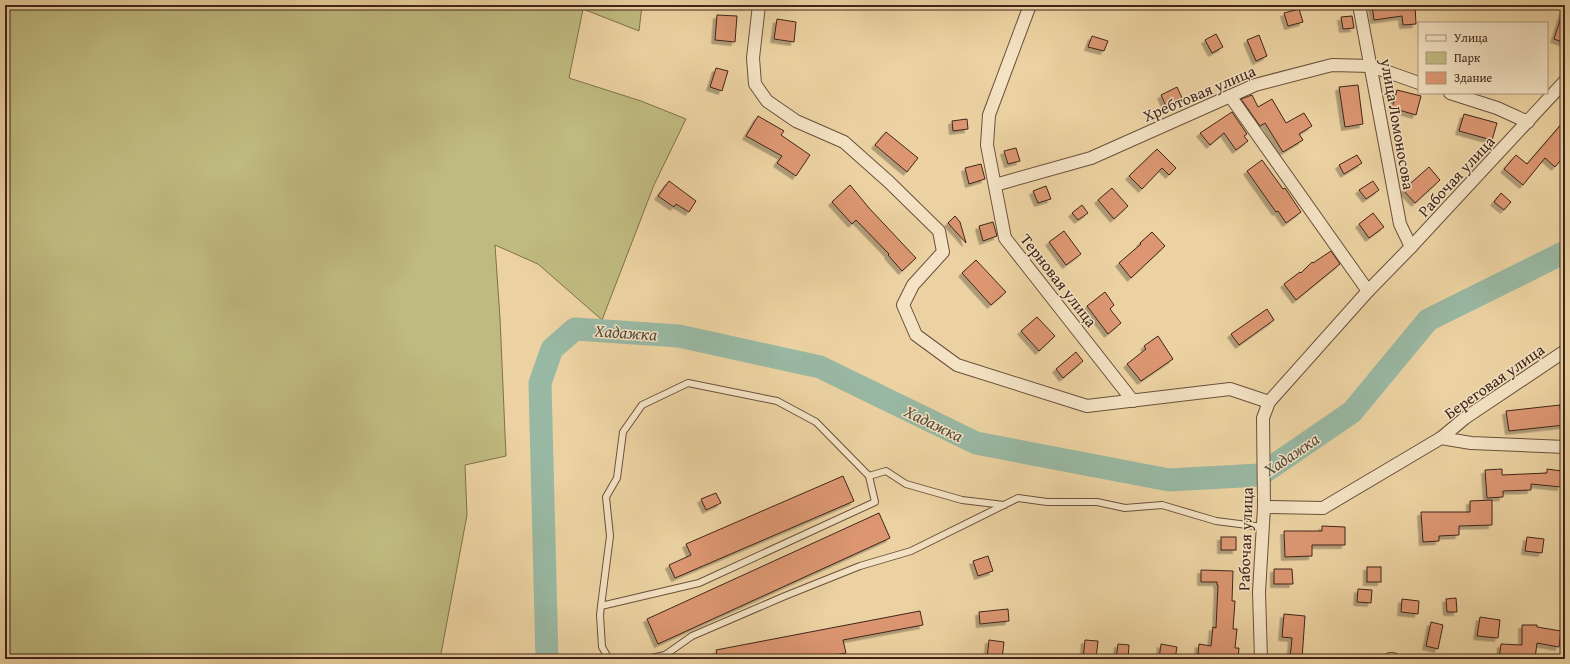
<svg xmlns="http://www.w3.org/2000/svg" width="1570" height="664" font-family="'Gentium Book Plus',serif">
  <defs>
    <filter id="shadow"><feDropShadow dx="-3.5" dy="3.5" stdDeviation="0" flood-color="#0004"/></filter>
  </defs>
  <rect width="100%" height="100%" fill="#ecd2a2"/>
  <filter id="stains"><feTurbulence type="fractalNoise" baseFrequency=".005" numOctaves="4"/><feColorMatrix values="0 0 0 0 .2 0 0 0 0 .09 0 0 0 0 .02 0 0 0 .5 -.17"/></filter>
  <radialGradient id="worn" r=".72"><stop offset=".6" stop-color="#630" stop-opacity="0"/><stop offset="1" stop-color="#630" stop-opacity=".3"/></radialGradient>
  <path fill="#bfba7f" stroke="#80704c" d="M 5,5 L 642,5 L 639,31 L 583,9 L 569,78 L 641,101 L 686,119 L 654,185 L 602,320 L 538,264 L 495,245 L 500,318 L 506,456 L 465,465 L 467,515 L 440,659 L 5,659 Z"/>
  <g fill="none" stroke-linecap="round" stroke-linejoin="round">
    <path stroke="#99b8a3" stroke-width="23" d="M 547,659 L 540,383 L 552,349 L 575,329 L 679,336 L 820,367 L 976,443 L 1169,480 L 1260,475 L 1352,412 L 1428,320 L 1565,252"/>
  </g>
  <g fill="#dc9772" stroke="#40251a" filter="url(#shadow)">
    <path d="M 1372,5 L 1415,5 L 1416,24 L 1403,25 L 1402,16 L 1374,20 Z"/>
    <path d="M 1299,9 L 1303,22 L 1288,26 L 1284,13 Z"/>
    <path d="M 1563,11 L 1565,11 L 1565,43 L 1554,39 Z"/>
    <path d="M 717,15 L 737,16 L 735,42 L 715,40 Z"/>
    <path d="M 1352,16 L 1354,28 L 1343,29 L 1341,17 Z"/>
    <path d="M 777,19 L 796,22 L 794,42 L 774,39 Z"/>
    <path d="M 1216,34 L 1223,47 L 1212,53 L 1205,40 Z"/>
    <path d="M 1259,35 L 1267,56 L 1256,61 L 1247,40 Z"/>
    <path d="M 1092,36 L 1108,41 L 1104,51 L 1088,47 Z"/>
    <path d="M 716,68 L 728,71 L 722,91 L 710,87 Z"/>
    <path d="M 1358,85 L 1363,124 L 1345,127 L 1339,87 Z"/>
    <path d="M 1177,87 L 1182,98 L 1166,106 L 1161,95 Z"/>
    <path d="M 1397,90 L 1421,96 L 1416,115 L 1392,108 Z"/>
    <path d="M 1252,95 L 1258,107 L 1272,99 L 1286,123 L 1304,113 L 1312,126 L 1299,134 L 1303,140 L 1283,152 L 1265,123 L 1260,126 L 1241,99 Z"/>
    <path d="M 1232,112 L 1247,134 L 1244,136 L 1248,141 L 1236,150 L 1224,133 L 1210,145 L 1200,133 Z"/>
    <path d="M 1464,114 L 1497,123 L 1492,140 L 1459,131 Z"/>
    <path d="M 758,116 L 784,131 L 781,135 L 810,155 L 796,176 L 777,163 L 782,156 L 746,136 Z"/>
    <path d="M 967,119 L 968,129 L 953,131 L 952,121 Z"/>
    <path d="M 1565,120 L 1565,155 L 1555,167 L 1545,158 L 1523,185 L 1504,169 L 1516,155 L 1527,164 Z"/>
    <path d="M 886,132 L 918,158 L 907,172 L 875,145 Z"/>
    <path d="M 1016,148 L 1020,161 L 1008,164 L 1004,151 Z"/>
    <path d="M 1157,149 L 1176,168 L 1169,175 L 1162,168 L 1142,189 L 1129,176 Z"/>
    <path d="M 1357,155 L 1362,163 L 1344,174 L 1339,165 Z"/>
    <path d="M 1262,160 L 1283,189 L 1285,188 L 1301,212 L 1286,223 L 1278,211 L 1276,212 L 1247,171 Z"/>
    <path d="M 981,164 L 985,179 L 969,184 L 965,168 Z"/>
    <path d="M 1429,167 L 1440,180 L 1415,203 L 1403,190 Z"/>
    <path d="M 669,181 L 696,201 L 689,212 L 676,204 L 674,207 L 658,196 Z"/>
    <path d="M 1373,181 L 1379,190 L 1366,199 L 1359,190 Z"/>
    <path d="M 850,185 L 869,208 L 916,258 L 902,271 L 888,255 L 889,254 L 856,220 L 852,224 L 832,202 Z"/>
    <path d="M 1046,186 L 1051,199 L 1038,203 L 1033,191 Z"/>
    <path d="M 1112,188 L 1128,206 L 1114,219 L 1098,200 Z"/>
    <path d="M 1501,193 L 1511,202 L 1504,210 L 1494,202 Z"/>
    <path d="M 1082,205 L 1088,213 L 1078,220 L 1072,213 Z"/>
    <path d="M 1373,213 L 1384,227 L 1369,238 L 1359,224 Z"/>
    <path d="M 955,216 L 960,222 L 966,243 L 948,223 Z"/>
    <path d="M 993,222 L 997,236 L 983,241 L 979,226 Z"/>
    <path d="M 1064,231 L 1081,254 L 1066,265 L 1049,242 Z"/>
    <path d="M 1152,232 L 1165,246 L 1131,278 L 1119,263 L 1141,244 L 1140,243 Z"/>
    <path d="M 1331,251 L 1340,264 L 1296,300 L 1284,284 L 1300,272 L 1301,273 L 1312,262 L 1313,263 Z"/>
    <path d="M 976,260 L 1006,292 L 991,305 L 962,273 Z"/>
    <path d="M 1105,292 L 1114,305 L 1110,309 L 1121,323 L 1108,334 L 1087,306 Z"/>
    <path d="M 1267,309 L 1274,320 L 1239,345 L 1231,334 Z"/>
    <path d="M 1037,317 L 1055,336 L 1039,351 L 1021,331 Z"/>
    <path d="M 1158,336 L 1173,359 L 1141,381 L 1127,364 L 1146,349 L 1144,346 Z"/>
    <path d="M 1076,352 L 1083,361 L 1063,378 L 1056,369 Z"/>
    <path d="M 1560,405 L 1560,409 L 1565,409 L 1565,425 L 1509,431 L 1506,411 Z"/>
    <path d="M 1502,469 L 1502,475 L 1547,473 L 1547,469 L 1562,471 L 1561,487 L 1531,484 L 1531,490 L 1503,491 L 1503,497 L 1487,498 L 1485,470 Z"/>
    <path d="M 843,476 L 854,501 L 675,578 L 669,565 L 691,555 L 686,544 Z"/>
    <path d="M 716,493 L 721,503 L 706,510 L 701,499 Z"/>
    <path d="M 1492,500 L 1492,525 L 1459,526 L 1459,535 L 1439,536 L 1439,541 L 1423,542 L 1421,512 L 1470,512 L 1470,501 Z"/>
    <path d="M 879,513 L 890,538 L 658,644 L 647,619 Z"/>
    <path d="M 1322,526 L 1345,527 L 1345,545 L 1312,545 L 1312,556 L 1285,557 L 1284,531 L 1322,531 Z"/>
    <rect x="1221" y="537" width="15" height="13"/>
    <path d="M 1527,537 L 1544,539 L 1542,553 L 1525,551 Z"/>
    <path d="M 988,556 L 993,571 L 978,576 L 973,561 Z"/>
    <rect x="1367" y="567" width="14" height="15"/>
    <path d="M 1274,569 L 1292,569 L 1293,584 L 1274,584 Z"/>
    <path d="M 1201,570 L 1233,571 L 1232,601 L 1235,601 L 1233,629 L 1237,629 L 1235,648 L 1239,648 L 1238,659 L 1223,659 L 1223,657 L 1198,654 L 1199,644 L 1211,646 L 1213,627 L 1216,628 L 1218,585 L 1217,585 L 1217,582 L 1201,582 Z"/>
    <path d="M 1358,589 L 1372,590 L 1371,603 L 1357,602 Z"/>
    <path d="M 1456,598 L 1457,612 L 1447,612 L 1446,599 Z"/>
    <path d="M 1402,599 L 1419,601 L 1418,614 L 1401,612 Z"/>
    <path d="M 1008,609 L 1009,621 L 980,624 L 979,612 Z"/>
    <path d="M 920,611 L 923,625 L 843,640 L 846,653 L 813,659 L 718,659 L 716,650 Z"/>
    <path d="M 1284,614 L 1305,616 L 1302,659 L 1290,659 L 1292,638 L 1282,637 Z"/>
    <path d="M 1480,617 L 1500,620 L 1498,638 L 1477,636 Z"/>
    <path d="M 1431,622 L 1443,625 L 1438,649 L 1426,646 Z"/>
    <path d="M 1522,625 L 1537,625 L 1537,627 L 1561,631 L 1559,647 L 1537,643 L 1535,659 L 1499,659 L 1501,644 L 1522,645 Z"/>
    <path d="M 989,640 L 1004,642 L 1002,659 L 987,659 Z"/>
    <path d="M 1085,640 L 1098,641 L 1096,659 L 1083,659 Z"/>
    <path d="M 1118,644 L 1129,645 L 1128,659 L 1116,659 Z"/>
    <path d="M 1161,644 L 1177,647 L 1175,659 L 1159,659 Z"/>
  </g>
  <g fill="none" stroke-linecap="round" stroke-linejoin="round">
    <defs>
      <g id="service">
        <path d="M 869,476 L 886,471 L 906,484 L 962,500 L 1004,505"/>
        <path d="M 601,606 L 699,583 L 875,502 L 869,476 L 816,422 L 777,401 L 688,383 L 642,405 L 623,432 L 617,478 L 606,497 L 610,536 L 601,606 L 600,615 L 602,647 L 609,659"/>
        <path d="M 647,659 L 665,655 L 692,636 L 785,596 L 860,566 L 911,551 L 1018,498 L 1047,502 L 1097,502 L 1125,508 L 1162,505 L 1216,521 L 1263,527"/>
      </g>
      <g id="minor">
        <path d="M 759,5 L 753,58 L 755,84 L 767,101 L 796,121 L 844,142 L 889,182 L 939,231 L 943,252 L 913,285 L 903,305 L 916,335 L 957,365 L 1087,406 L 1230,389 L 1269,402"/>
        <path d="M 1030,5 L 989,115 L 987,145 L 1005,238 L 1133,401"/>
        <path d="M 1359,5 L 1400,224 L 1411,247"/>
        <path d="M 1450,93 L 1497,108 L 1528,122"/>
        <path d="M 1230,96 L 1368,291"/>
        <path d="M 995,185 L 1091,158 L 1255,85 L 1332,65 L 1371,66 L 1419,83"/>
        <path d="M 1441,438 L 1465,418 L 1565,351"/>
        <path d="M 1264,507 L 1323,508 L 1441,438 L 1471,443 L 1565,447"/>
        <path d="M 1261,659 L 1259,592 L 1264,507 L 1263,418 L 1269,402 L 1368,291 L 1411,247 L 1565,81"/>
        <path d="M 1390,659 L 1393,659"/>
      </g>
    </defs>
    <use href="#service" stroke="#6b503c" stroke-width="8"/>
    <use href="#minor" stroke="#6b503c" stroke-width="14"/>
    <use href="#service" stroke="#f3e2c3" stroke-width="6"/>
    <use href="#minor" stroke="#f3e2c3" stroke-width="12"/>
  </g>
  <g text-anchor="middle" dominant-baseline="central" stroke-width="3" stroke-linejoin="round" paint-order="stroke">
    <g font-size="16" fill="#40251a" stroke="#f3e2c3">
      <text transform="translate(1199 93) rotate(-23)">Хребтовая улица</text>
      <text transform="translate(1398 124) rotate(80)">улица Ломоносова</text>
      <text transform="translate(1456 176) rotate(-47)">Рабочая улица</text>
      <text transform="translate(1059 280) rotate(52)">Терновая улица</text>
      <text transform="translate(1494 381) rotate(-35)">Береговая улица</text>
      <text transform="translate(1245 539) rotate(-88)">Рабочая улица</text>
    </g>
    <g font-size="17" font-style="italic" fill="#564a3c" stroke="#f3e2c3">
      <text transform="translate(626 332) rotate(4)">Хадажка</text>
      <text transform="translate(934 423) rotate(26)">Хадажка</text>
      <text transform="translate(1291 454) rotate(-34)">Хадажка</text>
    </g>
  </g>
  <rect width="1570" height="664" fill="none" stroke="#ecd2a2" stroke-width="20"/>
  <rect x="6" y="6" width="1558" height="652" fill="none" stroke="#40251a" stroke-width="2"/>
  <rect x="10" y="10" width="1550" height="644" fill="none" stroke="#40251a"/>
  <rect x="1418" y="22" width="130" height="72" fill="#f3e2c3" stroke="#ab967f"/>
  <rect x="1426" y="35" width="20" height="6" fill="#f3e2c3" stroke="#ab967f"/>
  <text x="1454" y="42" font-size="12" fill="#40251a">Улица</text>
  <rect x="1426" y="52" width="20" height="12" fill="#bfba7f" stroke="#ab967f"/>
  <text x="1454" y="62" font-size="12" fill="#40251a">Парк</text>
  <rect x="1426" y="72" width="20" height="12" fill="#dc9772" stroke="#ab967f"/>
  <text x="1454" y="82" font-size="12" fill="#40251a">Здание</text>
  <rect width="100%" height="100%" filter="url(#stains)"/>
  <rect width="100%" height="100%" fill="url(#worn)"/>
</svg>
